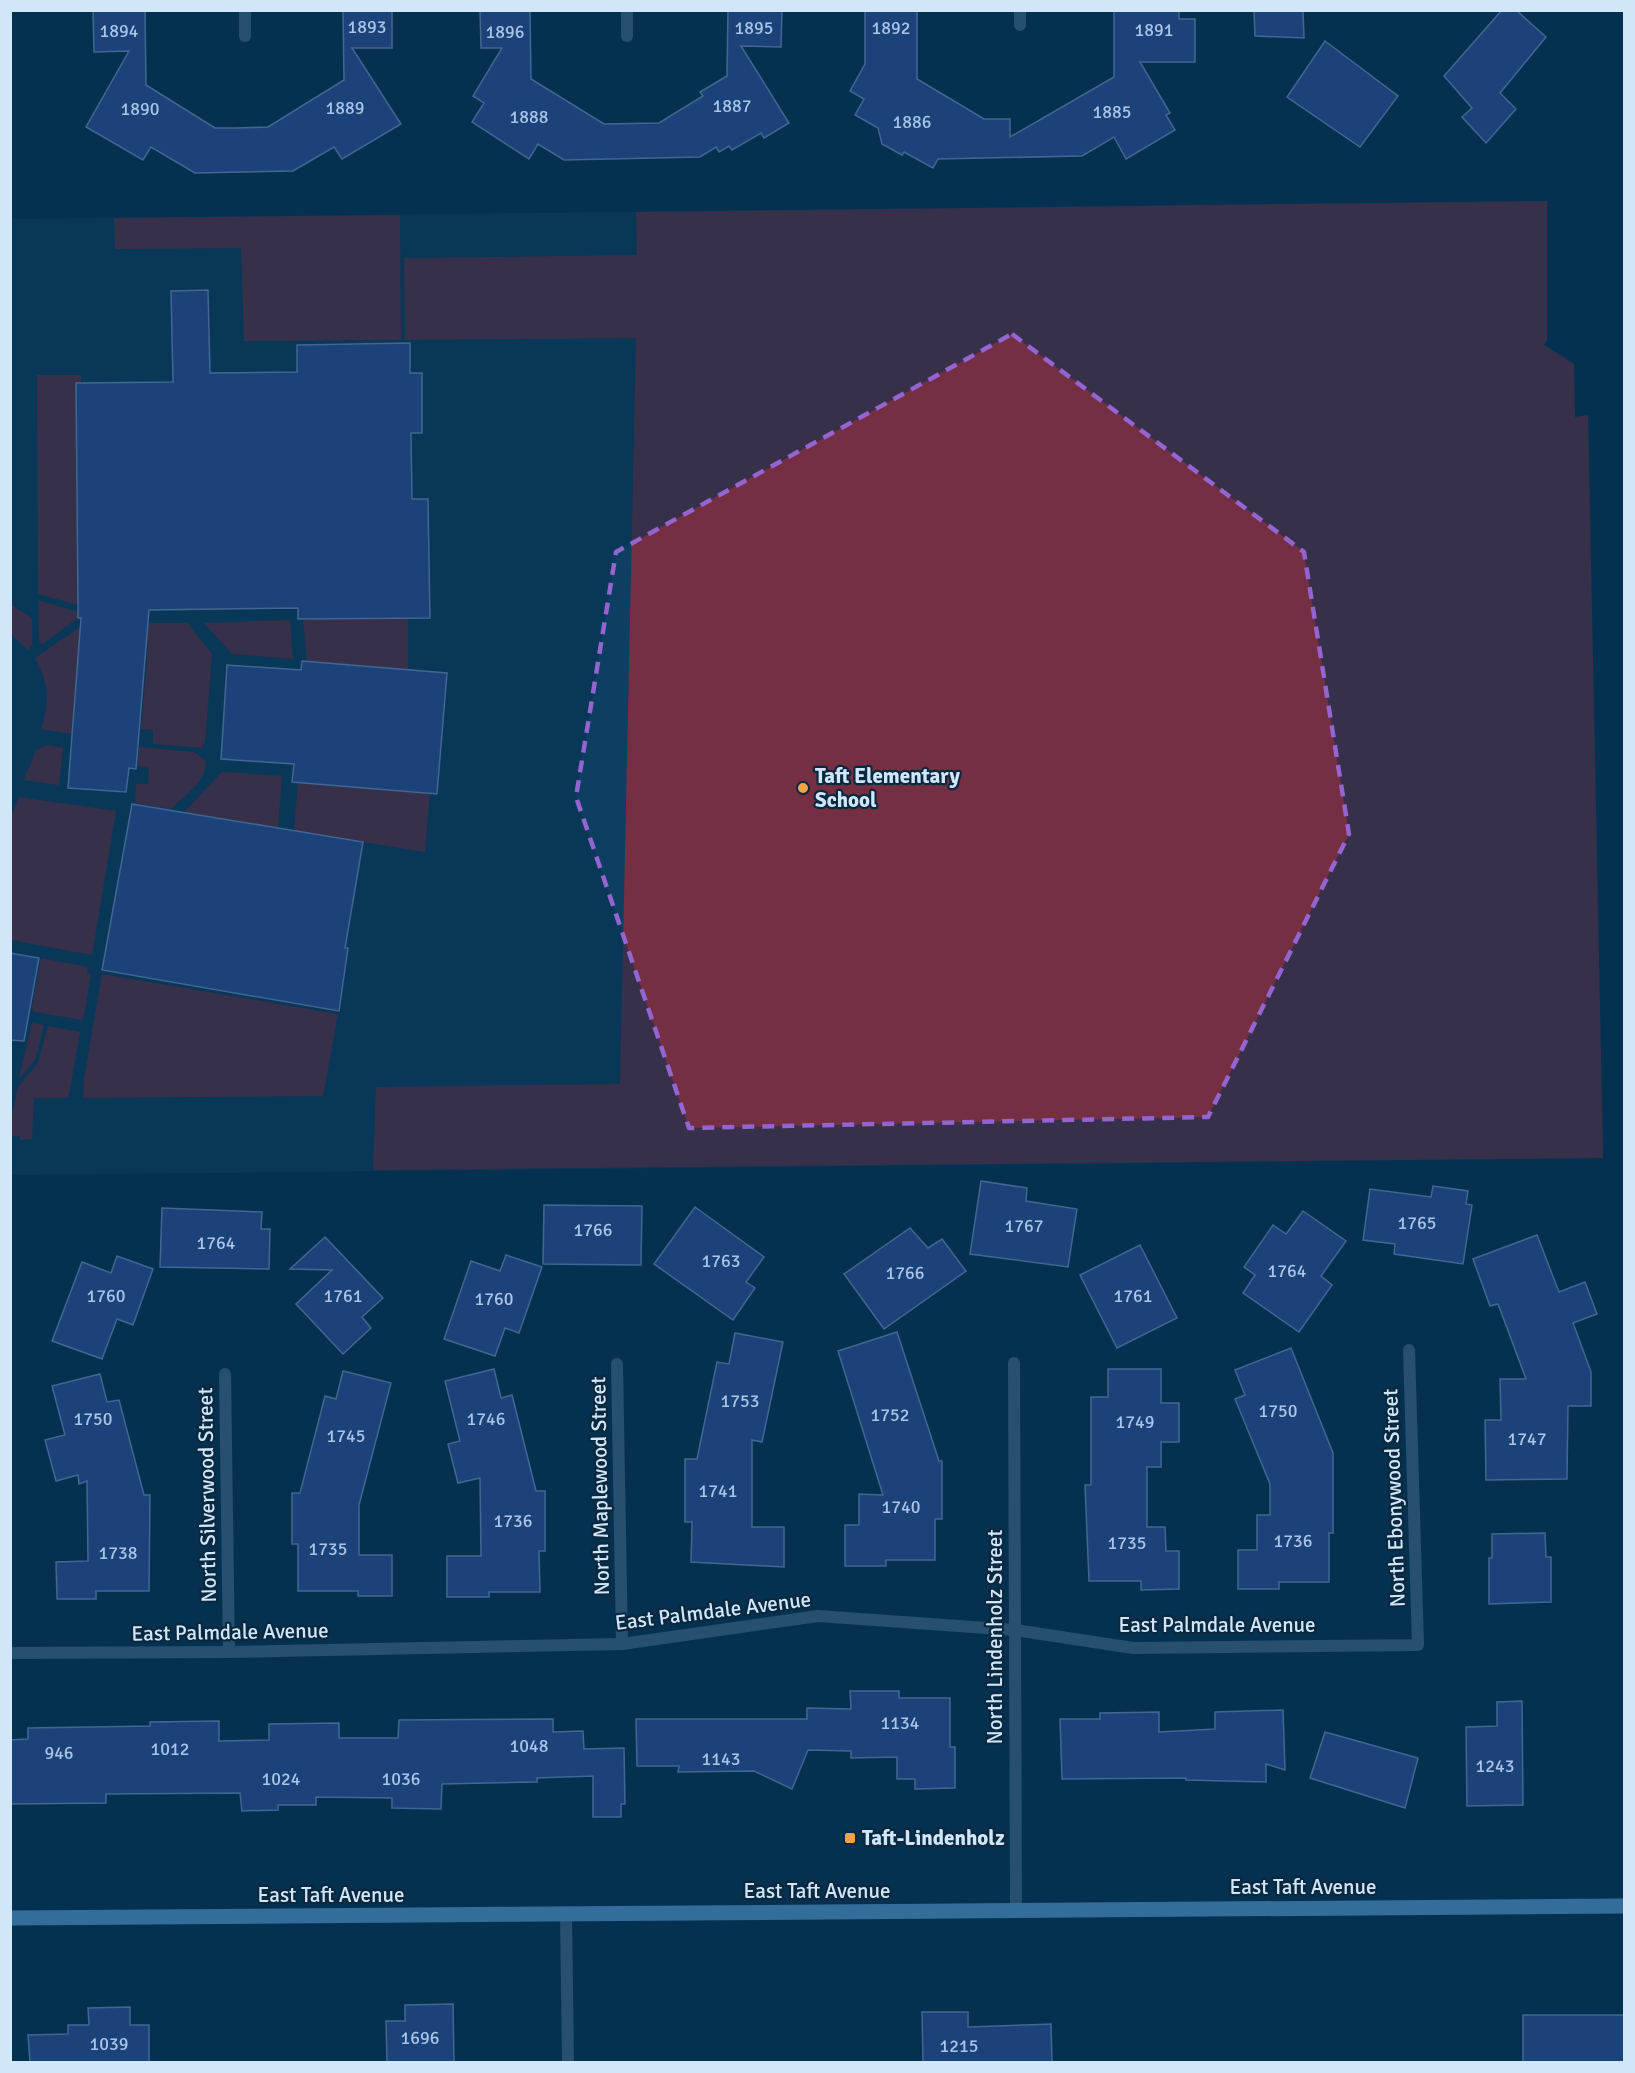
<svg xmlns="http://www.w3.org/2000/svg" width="1635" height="2073" font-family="Signika,sans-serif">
  <rect width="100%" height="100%" fill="#053251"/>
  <path fill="#0c3f62" d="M 1547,201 L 1547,340 L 1544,345 L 1574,364 L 1575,417 L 1588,415 L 1603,1158 L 11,1175 L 10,219 Z"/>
  <g fill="#742f43">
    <path d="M 1547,201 L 1547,340 L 1544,345 L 1574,364 L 1575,417 L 1588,415 L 1603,1158 L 373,1170 L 376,1087 L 620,1084 L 636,338 L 405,340 L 404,258 L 637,255 L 636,212 Z"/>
    <path d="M 400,215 L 401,340 L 244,341 L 241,248 L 115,249 L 114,218 Z"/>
    <path d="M 37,375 L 81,375 L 81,382 L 76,383 L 78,605 L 38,594 Z"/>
    <path d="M 38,600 L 78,612 L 78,618 L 42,644 L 39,641 Z"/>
    <path d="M 10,604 L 32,618 L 32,644 L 28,650 L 11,634 Z"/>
    <path d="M 408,618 L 408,670 L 307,662 L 303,619 Z"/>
    <path d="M 290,620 L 293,659 L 232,654 L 204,623 Z"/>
    <path d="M 86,623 L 79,644 L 72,734 L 41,729 C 50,703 49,682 35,658 Z"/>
    <path d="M 150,623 L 187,623 L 212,654 L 205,742 L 202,748 L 153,744 L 153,730 L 141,729 L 148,647 L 145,646 L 145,627 Z"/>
    <path d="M 47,745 L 63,748 L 59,785 L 24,780 L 36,750 Z"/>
    <path d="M 139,747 L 194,752 L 205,760 C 210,778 183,797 171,809 L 135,803 L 136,784 L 148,784 L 149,768 L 138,766 Z"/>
    <path d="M 222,772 L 282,776 L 278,828 L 184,812 Z"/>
    <path d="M 298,782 L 430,793 L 425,852 L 294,831 Z"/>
    <path d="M 19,797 L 116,811 L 92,955 L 11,940 L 11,817 Z"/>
    <path d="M 41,958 L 88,967 L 87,973 L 91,974 L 83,1020 L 34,1012 L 32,1008 Z"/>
    <path d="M 102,974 L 338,1014 L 323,1096 L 83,1098 L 84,1080 Z"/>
    <path d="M 32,1023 L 44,1025 L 35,1060 L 19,1079 Z"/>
    <path d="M 48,1026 L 80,1032 L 70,1089 L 68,1098 L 34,1098 L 32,1139 L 20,1140 L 20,1136 L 10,1136 L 11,1121 L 18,1087 L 38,1063 Z"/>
  </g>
  <g fill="#375aae" stroke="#8aa6df" stroke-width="1.5">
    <path d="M 93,10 L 145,10 L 146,85 L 215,128 L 236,128 L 268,127 L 344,80 L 343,10 L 392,10 L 392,48 L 352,48 L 401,124 L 342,159 L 334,147 L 293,171 L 195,173 L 151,147 L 143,160 L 86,127 L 129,51 L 94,52 Z"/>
    <path d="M 480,10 L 530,10 L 531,79 L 604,124 L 659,123 L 703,96 L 700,92 L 727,76 L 728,10 L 782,10 L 781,47 L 741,46 L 789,123 L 764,138 L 761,133 L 732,150 L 729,146 L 719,152 L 716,147 L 700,157 L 564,160 L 538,144 L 529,159 L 472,122 L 484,103 L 473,96 L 502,48 L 481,48 Z"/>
    <path d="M 865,10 L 917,10 L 917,79 L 984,119 L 1010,119 L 1010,137 L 1114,77 L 1114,10 L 1179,10 L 1179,19 L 1195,19 L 1195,62 L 1140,62 L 1170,113 L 1166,115 L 1175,130 L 1126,159 L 1114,137 L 1082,156 L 938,159 L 933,168 L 904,152 L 902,155 L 882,144 L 878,128 L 855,115 L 864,99 L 850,91 L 865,64 Z"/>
    <path d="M 1254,10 L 1303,10 L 1304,38 L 1255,36 Z"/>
    <path d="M 1502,10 L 1516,10 L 1546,37 L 1500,93 L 1516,109 L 1486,143 L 1462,117 L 1472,108 L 1444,76 Z"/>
    <path d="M 1325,41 L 1398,96 L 1360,147 L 1287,97 Z"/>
    <path d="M 208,290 L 210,373 L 297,372 L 297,345 L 410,343 L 410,373 L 422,373 L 422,433 L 411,433 L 412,499 L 428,499 L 430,618 L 298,619 L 298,608 L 149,610 L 136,769 L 129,768 L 126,792 L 68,788 L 81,618 L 78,618 L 78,605 L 76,383 L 173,382 L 171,291 Z"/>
    <path d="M 302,661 L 447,673 L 437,794 L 292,782 L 294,764 L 221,759 L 227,665 L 301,670 Z"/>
    <path d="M 132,804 L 363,842 L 345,948 L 348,948 L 339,1011 L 102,970 Z"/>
    <path d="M 10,953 L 39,958 L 24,1041 L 10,1040 Z"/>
    <path d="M 981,1181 L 1027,1188 L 1026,1201 L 1077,1209 L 1068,1267 L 970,1254 Z"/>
    <path d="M 1433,1186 L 1468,1191 L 1466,1204 L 1472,1205 L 1463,1264 L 1394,1254 L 1395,1244 L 1363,1240 L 1370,1189 L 1431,1197 Z"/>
    <path d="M 544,1205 L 642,1206 L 641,1265 L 543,1264 Z"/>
    <path d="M 695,1207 L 764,1257 L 746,1282 L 755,1288 L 733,1320 L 654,1264 Z"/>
    <path d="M 162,1208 L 262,1212 L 261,1229 L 270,1229 L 269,1269 L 160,1267 Z"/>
    <path d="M 1303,1211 L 1346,1241 L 1321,1276 L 1332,1285 L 1299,1332 L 1243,1293 L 1255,1275 L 1244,1267 L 1273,1225 L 1286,1234 Z"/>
    <path d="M 910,1228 L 928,1248 L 942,1239 L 966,1271 L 884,1329 L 844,1274 Z"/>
    <path d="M 1537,1235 L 1559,1292 L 1585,1282 L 1597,1314 L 1573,1323 L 1591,1372 L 1591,1406 L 1568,1406 L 1567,1479 L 1486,1480 L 1485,1420 L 1501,1420 L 1500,1379 L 1526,1379 L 1498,1304 L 1490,1306 L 1473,1259 Z"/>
    <path d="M 325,1237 L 383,1298 L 362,1317 L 371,1328 L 343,1354 L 296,1304 L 332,1270 L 290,1269 Z"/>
    <path d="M 1140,1245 L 1177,1318 L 1117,1348 L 1080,1275 Z"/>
    <path d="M 506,1255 L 542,1267 L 519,1333 L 505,1328 L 495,1356 L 444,1339 L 471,1261 L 500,1271 Z"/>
    <path d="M 117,1256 L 153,1269 L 133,1325 L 117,1319 L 102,1359 L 52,1341 L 82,1262 L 111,1273 Z"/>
    <path d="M 897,1332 L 939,1461 L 942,1461 L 942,1519 L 935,1519 L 935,1560 L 886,1560 L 886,1566 L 845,1566 L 845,1525 L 859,1525 L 859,1494 L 883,1495 L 838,1351 Z"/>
    <path d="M 735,1333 L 783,1342 L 762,1442 L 752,1440 L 752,1527 L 784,1527 L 784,1567 L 691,1562 L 692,1522 L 685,1522 L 685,1459 L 697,1459 L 717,1362 L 729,1364 Z"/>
    <path d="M 1291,1348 L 1333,1453 L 1333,1533 L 1329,1533 L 1329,1582 L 1279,1582 L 1279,1589 L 1238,1589 L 1238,1550 L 1257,1550 L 1257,1515 L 1270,1515 L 1270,1484 L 1235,1399 L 1245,1395 L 1235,1370 Z"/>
    <path d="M 494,1369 L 501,1398 L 512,1395 L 536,1491 L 545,1491 L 545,1551 L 539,1551 L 540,1592 L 489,1592 L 489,1597 L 447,1597 L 447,1556 L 481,1556 L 480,1478 L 458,1483 L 448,1444 L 460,1441 L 445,1381 Z"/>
    <path d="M 1108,1369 L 1161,1369 L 1161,1403 L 1179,1403 L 1179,1442 L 1161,1442 L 1161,1467 L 1147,1467 L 1147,1527 L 1165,1527 L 1166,1551 L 1179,1551 L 1179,1589 L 1141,1590 L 1141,1581 L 1089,1581 L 1085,1485 L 1091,1485 L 1091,1397 L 1108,1397 Z"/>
    <path d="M 343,1371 L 391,1383 L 359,1505 L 359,1555 L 392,1555 L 392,1596 L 358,1596 L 358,1591 L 298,1591 L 298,1544 L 292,1544 L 292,1493 L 300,1493 L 325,1396 L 336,1399 Z"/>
    <path d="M 100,1374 L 107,1402 L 119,1400 L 144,1495 L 150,1495 L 149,1591 L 96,1591 L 96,1599 L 57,1599 L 56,1562 L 88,1561 L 87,1481 L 79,1484 L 78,1475 L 56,1481 L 45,1440 L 65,1435 L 52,1386 Z"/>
    <path d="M 1545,1533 L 1546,1557 L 1551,1557 L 1551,1602 L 1489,1604 L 1489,1558 L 1492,1558 L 1492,1534 Z"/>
    <path d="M 850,1691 L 899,1691 L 899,1698 L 950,1698 L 950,1747 L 955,1747 L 955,1788 L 915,1789 L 915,1779 L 897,1779 L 897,1757 L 851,1758 L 851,1751 L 808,1750 L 792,1789 L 754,1771 L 678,1772 L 679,1766 L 637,1766 L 636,1719 L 807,1719 L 807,1708 L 851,1709 Z"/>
    <path d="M 1522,1701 L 1523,1805 L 1467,1806 L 1466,1727 L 1497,1726 L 1497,1702 Z"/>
    <path d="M 1283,1710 L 1285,1770 L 1266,1764 L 1266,1782 L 1186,1780 L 1186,1778 L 1062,1779 L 1060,1719 L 1100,1719 L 1100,1713 L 1159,1712 L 1159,1732 L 1215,1729 L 1215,1712 Z"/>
    <path d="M 553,1719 L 553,1732 L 583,1731 L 584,1749 L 624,1748 L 625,1804 L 621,1804 L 621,1817 L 593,1817 L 593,1776 L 537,1778 L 537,1782 L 442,1784 L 441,1809 L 392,1808 L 392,1798 L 316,1797 L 316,1805 L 278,1805 L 278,1810 L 242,1811 L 240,1793 L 106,1794 L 106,1803 L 10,1804 L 10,1740 L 28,1739 L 28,1728 L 150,1726 L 150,1722 L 219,1721 L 219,1741 L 269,1740 L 269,1724 L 339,1723 L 339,1738 L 398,1738 L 399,1720 Z"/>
    <path d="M 1325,1732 L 1418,1758 L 1405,1808 L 1310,1778 Z"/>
    <path d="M 453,2004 L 454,2062 L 387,2062 L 386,2021 L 405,2021 L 405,2005 Z"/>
    <path d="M 130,2007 L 130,2025 L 149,2025 L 149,2062 L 30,2062 L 28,2035 L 68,2034 L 68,2025 L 89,2025 L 88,2008 Z"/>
    <path d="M 922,2012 L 968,2012 L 968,2027 L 1051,2024 L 1052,2062 L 923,2062 Z"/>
    <rect x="1523" y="2015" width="101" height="47"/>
  </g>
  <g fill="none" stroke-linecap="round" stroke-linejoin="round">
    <g stroke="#507493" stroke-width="12">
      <path d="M 245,10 L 245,36"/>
      <path d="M 1020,10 L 1020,25"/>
      <path d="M 627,36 L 627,10"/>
      <path d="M 1014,1363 L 1016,1910"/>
      <path d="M 617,1364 L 622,1644"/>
      <path d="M 225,1374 L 229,1652"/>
      <path d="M 10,1653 L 229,1652 L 622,1644 L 818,1616 L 1015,1630 L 1133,1648 L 1418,1645 L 1409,1350"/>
      <path d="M 566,1914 L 568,2062"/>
    </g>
    <path stroke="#6bb8f6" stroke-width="15" d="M 10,1918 L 1624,1906"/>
  </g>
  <path d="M0 0H1635V2073H0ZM 1012,334 L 1304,552 L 1349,834 L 1208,1117 L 689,1128 L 576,797 L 616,552 Z" fill="#053251" fill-opacity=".55" fill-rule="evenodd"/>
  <path fill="none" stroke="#9464d1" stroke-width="4.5" stroke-dasharray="12 8" stroke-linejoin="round" d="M 1012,334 L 1304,552 L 1349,834 L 1208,1117 L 689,1128 L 576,797 L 616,552 Z"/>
  <g fill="#f6a247" stroke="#0b283e" stroke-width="2">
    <circle cx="803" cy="788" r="6"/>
    <rect x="844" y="1832" width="12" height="12" rx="3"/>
  </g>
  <g text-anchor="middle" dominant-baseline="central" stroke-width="4.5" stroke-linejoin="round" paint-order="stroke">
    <g font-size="18" fill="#aac4e7">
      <text x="367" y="27">1893</text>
      <text x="754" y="28">1895</text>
      <text x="891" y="28">1892</text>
      <text x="1154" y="30">1891</text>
      <text x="119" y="31">1894</text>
      <text x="505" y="32">1896</text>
      <text x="732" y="106">1887</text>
      <text x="345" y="108">1889</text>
      <text x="140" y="109">1890</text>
      <text x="1112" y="112">1885</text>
      <text x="529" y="117">1888</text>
      <text x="912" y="122">1886</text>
      <text x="1417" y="1223">1765</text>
      <text x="1024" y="1226">1767</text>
      <text x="593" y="1230">1766</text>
      <text x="216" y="1243">1764</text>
      <text x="721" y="1261">1763</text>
      <text x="1287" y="1271">1764</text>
      <text x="905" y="1273">1766</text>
      <text x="106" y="1296">1760</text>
      <text x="343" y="1296">1761</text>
      <text x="1133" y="1296">1761</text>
      <text x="494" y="1299">1760</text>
      <text x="740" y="1401">1753</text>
      <text x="1278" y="1411">1750</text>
      <text x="890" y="1415">1752</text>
      <text x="93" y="1419">1750</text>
      <text x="486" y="1419">1746</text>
      <text x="1135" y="1422">1749</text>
      <text x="346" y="1436">1745</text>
      <text x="1527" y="1439">1747</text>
      <text x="718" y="1491">1741</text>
      <text x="901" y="1507">1740</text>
      <text x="513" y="1521">1736</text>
      <text x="1293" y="1541">1736</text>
      <text x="1127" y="1543">1735</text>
      <text x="328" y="1549">1735</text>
      <text x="118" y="1553">1738</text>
      <text x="900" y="1723">1134</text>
      <text x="529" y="1746">1048</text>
      <text x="170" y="1749">1012</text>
      <text x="59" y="1753">946</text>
      <text x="721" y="1759">1143</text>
      <text x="1495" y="1766">1243</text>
      <text x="281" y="1779">1024</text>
      <text x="401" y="1779">1036</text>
      <text x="420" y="2038">1696</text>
      <text x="109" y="2044">1039</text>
      <text x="959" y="2046">1215</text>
    </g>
    <g font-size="21" font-weight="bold" fill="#d0e7fa" stroke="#0b283e" text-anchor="start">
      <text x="815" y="776">Taft Elementary<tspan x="815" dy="24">School</tspan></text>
      <text x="862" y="1838">Taft-Lindenholz</text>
    </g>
    <g font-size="21" fill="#d0e7fa" stroke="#0b283e">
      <text transform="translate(600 1486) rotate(-91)">North Maplewood Street</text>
      <text transform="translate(207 1495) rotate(-91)">North Silverwood Street</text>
      <text transform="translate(1394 1498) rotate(-92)">North Ebonywood Street</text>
      <text transform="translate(713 1611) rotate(-7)">East Palmdale Avenue</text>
      <text x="1217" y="1625">East Palmdale Avenue</text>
      <text transform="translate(230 1632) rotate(-1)">East Palmdale Avenue</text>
      <text transform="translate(995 1637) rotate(-90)">North Lindenholz Street</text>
      <text x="1303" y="1887">East Taft Avenue</text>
      <text x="817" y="1891">East Taft Avenue</text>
      <text x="331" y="1895">East Taft Avenue</text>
    </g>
  </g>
  <rect width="1635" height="2073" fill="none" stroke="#d0e7fa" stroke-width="24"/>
</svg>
